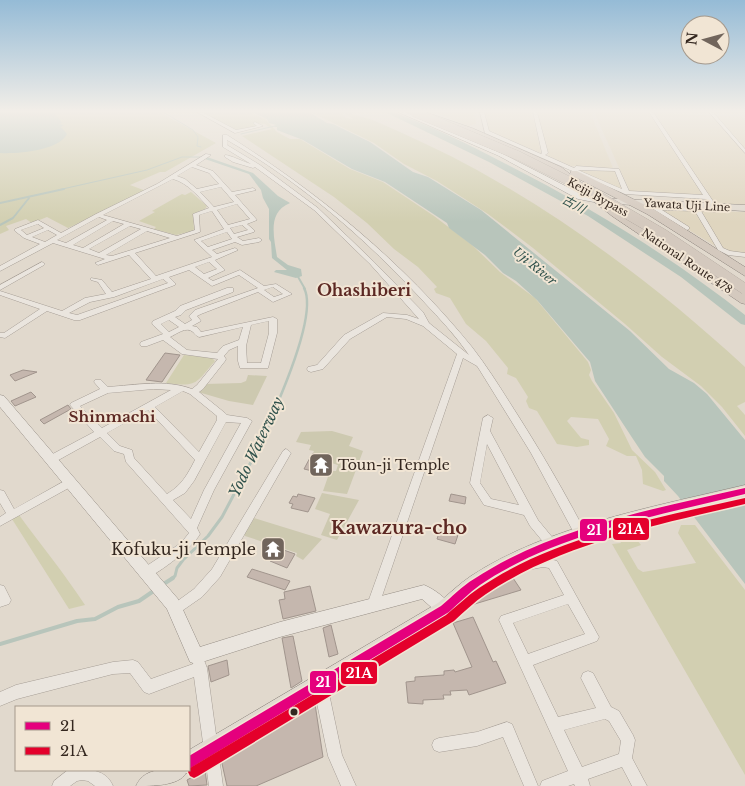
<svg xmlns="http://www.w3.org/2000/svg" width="745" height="786" font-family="'Libre Baskerville','Noto Sans JP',serif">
  <rect width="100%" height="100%" fill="#e1d9cd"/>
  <g fill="#dfd5bf">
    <path d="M 434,112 L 474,112 L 476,124 L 468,126 Z"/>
    <path d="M 483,112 L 532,112 L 541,153 L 489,132 Z"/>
    <path d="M 537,112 L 590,112 L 613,168 L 570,166 L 548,156 Z"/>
    <path d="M 594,112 L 650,112 L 705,195 L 630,192 Z"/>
    <path d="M 654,113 L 745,117 L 745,205 L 714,203 Z"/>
    <path d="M 576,169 L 615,170 L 624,191 Z"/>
    <path d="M 654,209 L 745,212 L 745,253 L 727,253 Z"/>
  </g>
  <g fill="#d2cfb1">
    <path d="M 0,112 L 159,112 L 216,143 L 165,172 L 160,172 L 130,185 L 146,191 L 68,228 L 47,217 L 32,223 L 26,219 L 6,226 L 9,230 L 0,234 Z"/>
    <path d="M 199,112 L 248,112 L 265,119 L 277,132 L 290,139 L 300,139 L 350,169 L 383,182 L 434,216 L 472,245 L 500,272 L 535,298 L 588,362 L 591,370 L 589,375 L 592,381 L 614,413 L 632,450 L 655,472 L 666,490 L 663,491 L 643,484 L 642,470 L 636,456 L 627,456 L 606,446 L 609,439 L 598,419 L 571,417 L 567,421 L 581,438 L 589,440 L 589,445 L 577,447 L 557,444 L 537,411 L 529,408 L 526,401 L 528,397 L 516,378 L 507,374 L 508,368 L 486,341 L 466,324 L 450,298 L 436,293 L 434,289 L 437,287 L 418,267 L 394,249 L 367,223 L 334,197 L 242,136 L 272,129 L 265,124 L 256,123 L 261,126 L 235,132 Z"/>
    <path d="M 311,112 L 340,112 L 346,118 L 353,119 L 343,112 L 348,112 C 353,116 367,117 375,121 C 410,136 444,152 477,170 C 574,224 664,292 745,367 L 745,402 L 737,406 L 745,415 L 745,436 L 722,407 L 701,386 L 662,357 L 625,324 L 533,248 L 488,214 L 437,181 L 404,164 L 374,143 Z"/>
    <path d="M 191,192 L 207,206 L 205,209 L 193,214 L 194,229 L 193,231 L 176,235 L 154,229 L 156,227 L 139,221 L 155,212 L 152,211 L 182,194 L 185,195 Z"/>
    <path d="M 184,355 L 212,358 L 215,361 C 195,384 198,387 166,383 Z"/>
    <path d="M 19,515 C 41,545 64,573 85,605 L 69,609 L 12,519 Z"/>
    <path d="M 681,525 L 695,525 L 745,590 L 745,775 L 612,544 L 621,543 L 616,534 L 626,532 L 631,541 L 637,540 L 641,545 L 627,550 L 638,569 L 643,572 L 696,563 L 678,533 Z"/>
  </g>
  <g fill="#cdc9b0">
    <path d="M 248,375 L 267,376 L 253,405 L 229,401 L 198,392 L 205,384 L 241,383 L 246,381 Z"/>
    <path d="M 332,431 L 353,437 L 349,446 L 363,451 L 347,494 L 323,491 L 330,471 L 336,471 L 338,465 L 328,462 L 330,457 L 313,453 L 314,451 L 309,450 L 311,445 L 296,442 L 301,432 Z"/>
    <path d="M 322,493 L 359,500 L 337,540 L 321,535 L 330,514 L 315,509 Z"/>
    <path d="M 254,518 L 322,539 L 303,560 L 296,556 L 297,553 L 245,536 L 244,534 Z"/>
  </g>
  <g fill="#b8c5bb">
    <path d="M 0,112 L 54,112 L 62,123 L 59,124 L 64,125 L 61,127 L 67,134 C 58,151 17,154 0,153 Z"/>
    <path d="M 252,112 L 309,112 L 327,123 L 333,124 L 370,142 L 413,172 L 428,177 L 481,210 L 630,331 L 669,369 L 694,383 L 707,394 L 745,440 L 745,584 L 678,496 L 664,481 L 664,476 L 645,457 L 631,436 L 595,381 L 590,362 L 537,300 L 516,281 L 503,273 L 485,255 L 449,228 L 447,223 L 385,182 L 352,169 L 303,140 L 277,130 L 277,127 L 274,127 L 276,125 L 269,123 L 267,119 Z"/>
    <path d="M 207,157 L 253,173 L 278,196 L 290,203 C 267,212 274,237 277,257 L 288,265 L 301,269 L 302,276 L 296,278 L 274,272 L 276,270 L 287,270 L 272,258 L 271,242 L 269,239 L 269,209 L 263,198 L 261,190 L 249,174 L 205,159 Z"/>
  </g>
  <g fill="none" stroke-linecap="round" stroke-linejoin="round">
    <g stroke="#b8c5bb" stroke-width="1">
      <path d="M 163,112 L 193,130 L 198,137 L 197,146 L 201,147"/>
      <path d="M 480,112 L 484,126"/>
      <path d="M 241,134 L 279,125"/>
      <path d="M 58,190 L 147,170 L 182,157 L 200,157"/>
    </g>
    <g stroke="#b8c5bb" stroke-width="2">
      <path d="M 0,203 L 64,189"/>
      <path d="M 0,225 L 13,218 L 29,198"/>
      <path d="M 297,275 L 305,289"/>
    </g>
    <path stroke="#b8c5bb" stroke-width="2.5" d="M 272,416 C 283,391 317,312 304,288"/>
    <path stroke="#b8c5bb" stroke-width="3" d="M 171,579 L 175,576 L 177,568 L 183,560 L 208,536 L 222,517 L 261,443 L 273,415"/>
    <g stroke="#b8c5bb" stroke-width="4">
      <path d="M 162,585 L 173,578"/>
      <path d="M 0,644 L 77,621 L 95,619 L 118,607 L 139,601 L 155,590"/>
    </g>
    <path fill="#b8c5bb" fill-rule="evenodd" d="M 385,112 L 393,112 C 431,126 468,144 504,163 C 589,206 670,256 745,315 L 745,325 L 741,324 L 681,277 L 588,216 L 489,162 Z"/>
  </g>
  <g fill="#c5b7ae" stroke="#a1958d">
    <path d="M 165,353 L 180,355 L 162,382 L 146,380 Z"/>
    <path d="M 23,370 L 37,372 L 15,381 L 10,375 Z"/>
    <path d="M 31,392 L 36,397 L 15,406 L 11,401 Z"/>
    <path d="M 68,405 L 71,409 L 44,424 L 40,420 Z"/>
    <path d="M 312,454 L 328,458 L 321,473 L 304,469 Z"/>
    <path d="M 298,494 L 315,498 L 308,512 L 291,508 L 293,504 L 289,503 L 293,496 L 297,497 Z"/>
    <path d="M 451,494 L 466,497 L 465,504 L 449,501 Z"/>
    <path d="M 440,530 L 458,535 L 455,544 L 437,539 Z"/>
    <path d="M 278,548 L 295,554 L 287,568 L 270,561 L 271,558 L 268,557 L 273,550 L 276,550 Z"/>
    <path d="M 252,569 L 290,581 L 285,590 L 247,577 Z"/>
    <path d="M 511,578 L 513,578 L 521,590 L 468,606 L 467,604 L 483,591 Z"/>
    <path d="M 310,586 L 316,611 L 283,619 L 279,600 L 285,599 L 284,592 Z"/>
    <path d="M 473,617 L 493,662 L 496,661 L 506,683 L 469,695 L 467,690 L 450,691 L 451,695 L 443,695 L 444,699 L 423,700 L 423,704 L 408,703 L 406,682 L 415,681 L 415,677 L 444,675 L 444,671 L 454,670 L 455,672 L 472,667 L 453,623 Z"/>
    <path d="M 331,625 L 338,654 L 329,657 L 323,628 Z"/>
    <path d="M 293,636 L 302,681 L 291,688 L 282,638 Z"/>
    <path d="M 227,660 L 229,675 L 211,682 L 208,666 Z"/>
    <path d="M 315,704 L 323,757 L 256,786 L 227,786 L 221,759 Z"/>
    <path d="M 205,770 L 207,785 L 189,786 L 187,780 Z"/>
  </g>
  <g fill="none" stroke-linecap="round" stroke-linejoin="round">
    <defs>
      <g id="street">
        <path d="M 197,112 L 202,112 L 236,130 L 257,126 L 253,123 L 255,122 L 263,126 L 235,133 Z"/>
        <path d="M 480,112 L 484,112 L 489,131 L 541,154 L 542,153 L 533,112 L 537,112 L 548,153 L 545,155 L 574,168 L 576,166 L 619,169 L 629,191 L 703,195 L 649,112 L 653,112 L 719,210 L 716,212 L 701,211 L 723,248 L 730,251 L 745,253 L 745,257 L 728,255 L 718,250 L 695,211 L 662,210 L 689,227 L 689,229 L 687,230 L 653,209 L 658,206 L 712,208 L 706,199 L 625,194 L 485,133 ZM 578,170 L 615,171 L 622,189 Z"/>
        <path d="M 709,112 L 713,112 L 745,149 L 745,153 Z"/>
        <path d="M 223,135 L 227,135 C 319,193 403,262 472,347 C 486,365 498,384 510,403 C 539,448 566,494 590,541 L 588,544 L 584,546 L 580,544 L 531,453 L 479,369 L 477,366 L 463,358 L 379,605 L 377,609 L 373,610 L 369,609 L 367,605 L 457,354 L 423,326 L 406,319 L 387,317 L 350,339 L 323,369 L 311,372 L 308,371 L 307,369 L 308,367 L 317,365 L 344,335 L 383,313 L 407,315 L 419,319 L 370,264 L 314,210 L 255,167 L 253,168 L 233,162 L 225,157 L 225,155 C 230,155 244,162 251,164 L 223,147 ZM 227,140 C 301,182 367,240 424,302 C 440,319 456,336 469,355 L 429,323 L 423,312 L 374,262 L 318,208 L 260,165 L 227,145 Z"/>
        <path d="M 206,154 L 211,155 L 196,165 L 213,171 L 232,192 L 253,188 L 256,190 L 235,195 L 257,220 L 247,224 L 254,230 L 254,232 L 237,237 L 243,241 L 259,238 L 262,240 L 259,242 L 242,245 L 235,242 L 212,250 L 217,254 L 235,248 L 238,250 L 215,260 L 225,270 L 208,278 L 213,281 L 240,270 L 264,286 L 276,284 L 292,294 L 273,302 L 258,292 L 201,314 L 197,316 L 201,321 L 192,326 L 197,327 L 201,332 L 273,317 L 277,319 L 277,333 L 268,368 L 240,368 L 238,361 L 238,346 L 229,350 L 224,356 L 226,359 L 225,361 L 203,389 L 199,392 L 225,413 L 227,415 L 247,418 L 252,421 L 214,490 L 197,528 L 200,534 C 193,547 160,573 146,578 L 142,577 L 140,573 L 142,569 L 181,543 L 189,533 L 126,462 L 124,454 L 114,451 L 100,437 L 53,463 L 47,463 L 45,460 L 47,457 L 94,432 L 70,405 L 71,403 L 100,389 L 94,382 L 95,380 L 101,380 L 108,387 C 135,385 166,379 192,389 L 197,385 L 218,359 L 182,354 L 163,340 L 147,346 L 141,346 L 140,344 L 141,342 L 163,334 L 153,325 L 152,323 L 153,321 L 175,311 L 180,306 L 227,288 L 233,288 L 233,292 L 186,310 L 181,315 L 175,317 L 185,324 L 192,320 L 189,316 L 195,310 L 258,288 L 239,275 L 212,286 L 189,270 L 169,277 L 175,283 L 175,285 L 80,320 L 74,320 L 47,311 L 5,338 L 0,337 L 0,333 L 4,333 L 40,309 L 0,295 L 0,291 L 62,311 L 85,298 L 106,294 L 98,282 L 91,280 L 91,278 L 102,280 L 112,292 L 151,279 L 129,255 L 98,265 L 95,263 L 105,259 L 53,243 L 2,270 L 0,271 L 0,266 L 40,244 L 24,238 L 15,231 L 15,229 L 38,220 L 61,233 L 96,214 L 157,184 ZM 192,167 L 209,173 L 219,184 L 197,189 L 185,179 L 177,176 ZM 173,179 C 188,183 199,197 209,208 L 193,214 L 195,230 L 177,236 L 103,215 ZM 221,187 L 234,202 L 214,207 L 200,192 ZM 237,204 L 250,219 L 228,225 L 217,210 ZM 212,211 L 224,229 L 194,240 L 212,257 L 156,276 L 135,253 L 200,232 L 199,215 ZM 99,217 L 107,220 L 66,243 L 57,240 ZM 113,221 L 124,224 L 83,248 L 73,245 ZM 38,224 L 44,228 L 27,235 L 21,230 ZM 242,225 L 248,230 L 234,234 L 230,228 ZM 130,226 L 141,229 L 99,253 L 89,249 ZM 48,230 L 57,235 L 45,242 L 32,237 ZM 147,231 L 170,238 L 112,256 L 106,255 ZM 227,232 L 232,239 L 208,247 L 201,241 ZM 209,262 L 217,269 L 204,274 L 195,267 ZM 163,279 L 168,283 L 77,315 L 69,313 L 90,302 L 114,297 ZM 273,287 L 283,294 L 274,297 L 264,290 ZM 169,320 L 179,327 L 169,332 L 161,324 ZM 269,321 L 269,333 L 261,363 L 247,363 L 246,346 L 251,325 ZM 243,327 L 239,340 L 223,346 L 217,353 L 187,350 L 170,337 C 177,334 186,326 193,332 C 195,334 196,336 199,337 ZM 154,389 L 171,390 L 102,428 L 80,406 L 108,393 ZM 183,391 L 190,394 L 217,416 L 217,420 L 199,452 L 155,407 ZM 148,410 L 195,460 C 187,475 182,485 167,494 L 134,458 L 132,450 L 120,446 L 107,433 ZM 226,422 L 241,423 L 204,490 L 191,519 L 173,500 L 185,493 L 194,481 Z"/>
        <path d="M 42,262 L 45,264 L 44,265 L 0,290 L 0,285 Z"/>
        <path d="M 488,415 L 493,418 L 490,431 L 538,520 L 557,543 L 559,546 L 557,549 L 553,551 L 549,549 L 530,526 L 524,515 L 484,505 L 470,483 L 483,418 ZM 487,444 L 519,505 L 491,499 L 480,483 Z"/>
        <path d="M 286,449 L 289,451 L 291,453 L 220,577 L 202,597 L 176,615 L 172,613 L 170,609 L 172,605 L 194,589 L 212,569 L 283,451 Z"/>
        <path d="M 70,478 L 74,479 L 75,482 L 74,485 L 0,526 L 0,517 L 6,513 L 0,503 L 0,490 L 4,491 L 14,509 Z"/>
        <path d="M 543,557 L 557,561 L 599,637 L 597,641 L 533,665 L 558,717 L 596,708 L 581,678 L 583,673 L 588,671 L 593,673 L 611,707 L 619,711 L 633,735 L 635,740 L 632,758 L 647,786 L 632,786 L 622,767 L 588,779 L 590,786 L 575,786 L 574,784 L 568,786 L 540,786 L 542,781 L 568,771 L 499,620 L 501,616 L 564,595 L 549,568 L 543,567 L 511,573 L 507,571 L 505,568 L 507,565 L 511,563 ZM 568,604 L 585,634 L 528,654 L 513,623 ZM 605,719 L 609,721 L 621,741 L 619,754 L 582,767 L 564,730 Z"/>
        <path d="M 0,585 L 4,586 L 11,600 L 9,604 L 0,607 Z"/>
        <path d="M 199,658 L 204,660 L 207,668 L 223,786 L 209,786 L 194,677 L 149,694 L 144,692 L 130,673 L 113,674 L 17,699 L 0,706 L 0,692 L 16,685 L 113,662 L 133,660 L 138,662 L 151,679 L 193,664 L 194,660 Z"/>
        <path d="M 320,677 L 325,679 L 327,684 L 342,755 L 356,786 L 341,786 L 328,756 L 313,684 L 315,679 Z"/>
        <path d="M 507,722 L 512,724 L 538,786 L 524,786 L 503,737 L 477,746 L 439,752 L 434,750 L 432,745 L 434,740 L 439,738 L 477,732 Z"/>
        <path d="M 68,770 C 86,770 105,767 113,786 L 95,786 L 88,781 L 82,780 L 77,781 L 70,786 L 52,786 L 54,781 Z"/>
      </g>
      <g id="secondary">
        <path d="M 398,112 L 405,112 L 503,154 L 583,195 L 603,201 L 599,203 L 578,199 L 499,156 Z"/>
        <path d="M 0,395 L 4,396 L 178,599 L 200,647 L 280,622 L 424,585 C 434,589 448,599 453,609 L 451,614 L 445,616 L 439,614 L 422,599 L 280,637 L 196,664 L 190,662 L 167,609 L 0,407 Z"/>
      </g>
      <g id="primary">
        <path d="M 599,198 L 745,205 L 745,211 L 596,203 L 596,199 Z"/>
        <path d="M 745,485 L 745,497 C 658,519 563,536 487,586 C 474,594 463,605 452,615 L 197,771 L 189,774 L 186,773 C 179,786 152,786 136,786 C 145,765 170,770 189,770 L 189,750 L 438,603 C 449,594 459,584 471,576 C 547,526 657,506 745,485 Z"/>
      </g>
      <path id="highway" d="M 419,112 L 425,112 L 472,128 L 561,167 L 570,174 L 571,171 L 577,171 L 655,210 L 745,267 L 745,276 L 647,214 L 573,176 L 620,212 L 745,294 L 745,304 L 741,303 L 612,216 L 555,171 L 466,132 L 419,115 Z"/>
    </defs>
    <use href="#street" stroke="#a69e96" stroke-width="1"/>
    <use href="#secondary" stroke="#968e86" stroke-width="1"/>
    <use href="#primary" stroke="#8c847d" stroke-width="1"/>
    <use href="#highway" stroke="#8c847d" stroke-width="1"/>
    <use href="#street" fill="#eae5de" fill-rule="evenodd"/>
    <use href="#secondary" fill="#eae5de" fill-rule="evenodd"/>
    <use href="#primary" fill="#e1dad0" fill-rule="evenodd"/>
    <use href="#highway" fill="#d4c9be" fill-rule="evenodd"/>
    <defs>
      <path id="highway-bridge-far1" d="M 414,112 L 519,156 L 587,190"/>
      <path id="highway-bridge" d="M 585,189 L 664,235 L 745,289"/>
    </defs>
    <use href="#highway-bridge-far1" stroke="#8c847d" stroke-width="9" stroke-linecap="butt"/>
    <use href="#highway-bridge" stroke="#8c847d" stroke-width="11" stroke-linecap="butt"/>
    <use href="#highway-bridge-far1" stroke="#d4c9be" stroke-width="9"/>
    <use href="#highway-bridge" stroke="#d4c9be" stroke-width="11"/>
    <defs>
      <path id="bus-1" d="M 745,488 L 745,494 C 657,516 557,533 480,585 C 469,593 459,603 449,612 L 189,769 L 189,756 L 441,606 C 452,597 462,586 474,579 C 553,527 654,509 745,488 Z"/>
      <path id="bus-2" d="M 745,498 L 745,504 C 657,525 562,543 486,594 C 474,602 464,612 454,621 L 198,776 L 194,778 L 190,776 L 188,772 L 190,768 L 446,615 C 457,606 467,596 479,588 C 556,536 656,518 745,498 Z"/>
    </defs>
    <use href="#bus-1" stroke="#f1e5d4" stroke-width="3"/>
    <use href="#bus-2" stroke="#f1e5d4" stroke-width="3"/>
    <use href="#bus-1" fill="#e5007d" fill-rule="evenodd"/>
    <use href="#bus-2" fill="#e4002b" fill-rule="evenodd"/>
  </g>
  <linearGradient id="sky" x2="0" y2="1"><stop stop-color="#95bbd6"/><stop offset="0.5" stop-color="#f2eee8"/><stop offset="1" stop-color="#f2eee8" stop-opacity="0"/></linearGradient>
  <rect width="745" height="222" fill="url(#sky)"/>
  <defs>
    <symbol id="temple-square" viewBox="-11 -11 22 22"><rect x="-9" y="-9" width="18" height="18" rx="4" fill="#71655c" stroke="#f1e5d4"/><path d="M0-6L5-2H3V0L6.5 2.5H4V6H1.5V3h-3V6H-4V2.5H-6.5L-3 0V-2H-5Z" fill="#fff"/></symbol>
  </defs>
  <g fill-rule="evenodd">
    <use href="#temple-square" x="307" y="451" width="28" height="28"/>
    <use href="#temple-square" x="259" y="535" width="28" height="28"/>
  </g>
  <circle fill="#34271f" stroke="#f1e5d4" stroke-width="2" cx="294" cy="712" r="4.5"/>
  <g text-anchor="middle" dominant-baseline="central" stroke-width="4" stroke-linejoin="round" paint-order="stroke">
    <g font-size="11" fill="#34271f" stroke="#f1e5d4">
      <text transform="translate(598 197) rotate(29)">Keiji Bypass</text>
      <text transform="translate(687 205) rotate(3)">Yawata Uji Line</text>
      <text transform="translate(687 261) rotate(34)">National Route 478</text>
    </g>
    <g font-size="12" font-style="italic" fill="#30524c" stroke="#f1e5d4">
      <text transform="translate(574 204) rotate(28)">古川</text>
      <text transform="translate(535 266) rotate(39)">Uji River</text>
    </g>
    <g font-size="14" fill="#34271f" stroke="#f1e5d4" text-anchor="start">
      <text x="338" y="465">Tōun-ji Temple</text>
    </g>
    <g font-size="15" font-weight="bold" fill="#5c2823" stroke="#f1e5d4">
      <text x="112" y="416">Shinmachi</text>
    </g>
    <g font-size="15" font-style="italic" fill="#30524c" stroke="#f1e5d4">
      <text transform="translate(256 447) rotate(-65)">Yodo Waterway</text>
    </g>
    <g font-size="16" font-weight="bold" fill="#5c2823" stroke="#f1e5d4">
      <text x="364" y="290">Ohashiberi</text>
    </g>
    <g font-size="16" fill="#34271f" stroke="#f1e5d4" text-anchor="end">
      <text x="256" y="549">Kōfuku-ji Temple</text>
    </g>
    <g font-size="18" font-weight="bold" fill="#5c2823" stroke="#f1e5d4">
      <text x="399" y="528">Kawazura-cho</text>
    </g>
  </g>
  <g stroke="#f1e5d4" stroke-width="2">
    <rect x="612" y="517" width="38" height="24" rx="5" fill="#e4002b"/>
    <rect x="579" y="518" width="29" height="24" rx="5" fill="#e5007d"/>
    <rect x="340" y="661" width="38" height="24" rx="5" fill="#e4002b"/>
    <rect x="309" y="670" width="28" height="24" rx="5" fill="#e5007d"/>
  </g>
  <g font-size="14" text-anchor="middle" font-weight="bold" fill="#fff">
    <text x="631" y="534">21A</text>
    <text x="594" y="535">21</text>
    <text x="359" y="678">21A</text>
    <text x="323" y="687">21</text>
  </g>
  <rect x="15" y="706" width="175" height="65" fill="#f1e5d4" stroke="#a5998c"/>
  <rect x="25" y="722" width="25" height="8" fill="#e5007d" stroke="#a5998c"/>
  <text x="60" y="731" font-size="15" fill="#34271f">21</text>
  <rect x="25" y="747" width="25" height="8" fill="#e4002b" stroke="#a5998c"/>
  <text x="60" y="756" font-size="15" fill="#34271f">21A</text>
  <g transform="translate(705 40) rotate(276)"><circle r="24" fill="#f1e5d4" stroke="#a5998c"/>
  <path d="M0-4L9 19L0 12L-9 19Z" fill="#71655c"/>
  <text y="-8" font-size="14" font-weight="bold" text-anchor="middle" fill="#34271f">N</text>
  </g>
</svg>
